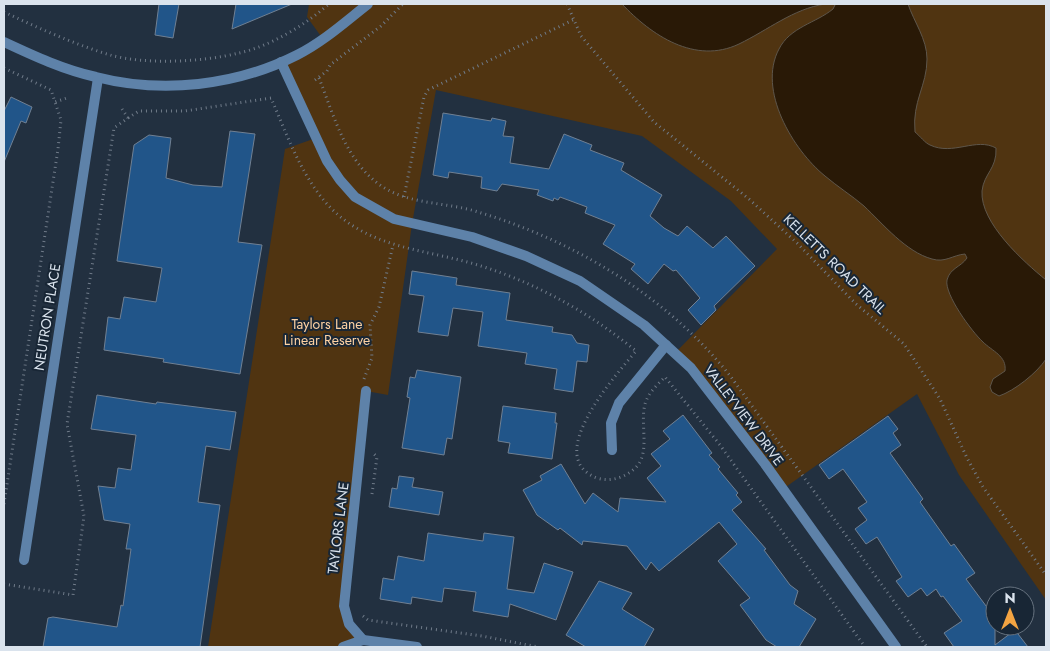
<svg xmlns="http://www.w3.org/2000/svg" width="1050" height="651" font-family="Jost,sans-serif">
  <rect width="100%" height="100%" fill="#223040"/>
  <path fill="#503411" d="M 309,4 L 1046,4 L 1046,600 L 959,475 L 917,394 L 783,489 L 675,353 L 777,249 L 731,201 L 642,136 L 436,90 L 412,224 L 388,395 L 366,391 L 344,606 L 363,640 L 343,647 L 208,647 L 285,149 L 316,138 L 281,62 L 323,39 L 307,17 Z"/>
  <g fill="#291906" stroke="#5e564b">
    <path d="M 622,4 L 825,4 C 793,9 768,30 739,44 C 695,65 651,35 622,4 Z"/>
    <path d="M 833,4 L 908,4 C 914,22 927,39 927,59 C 927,86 912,101 915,132 C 920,136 925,143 930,145 C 953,156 976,137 996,148 C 997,169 984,173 982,191 C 980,223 1024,262 1046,280 L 1046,359 C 1037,373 1014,391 999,396 L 992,392 L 990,387 L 993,379 L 1005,371 C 1007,356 992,351 983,342 C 972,332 944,294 947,280 C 950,268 961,267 967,258 L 965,254 C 953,255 945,263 932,259 C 906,252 883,224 864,206 C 851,195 838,187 825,176 C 793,150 757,90 779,49 C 790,27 816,23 833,9 L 835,5 Z"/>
  </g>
  <g fill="#215589" stroke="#708093">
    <path d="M 159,4 L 179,4 L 173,38 L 155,35 Z"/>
    <path d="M 236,4 L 292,4 L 232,29 Z"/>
    <path d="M 11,97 L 32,107 L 26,123 L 21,121 L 4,162 L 4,111 Z"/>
    <path d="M 443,113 L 491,121 L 492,118 L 506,121 L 503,136 L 514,137 L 510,163 L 549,169 L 564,134 L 592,145 L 590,150 L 624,163 L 621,170 L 662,195 L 650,216 L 664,228 L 678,236 L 687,226 L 713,248 L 726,236 L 755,266 L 714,306 L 716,310 L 701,325 L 688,310 L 700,298 L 676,270 L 673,271 L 664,264 L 648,284 L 631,269 L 635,264 L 603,244 L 615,225 L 585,213 L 587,207 L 560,197 L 558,200 L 554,198 L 553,201 L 537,195 L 539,190 L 502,184 L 497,191 L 481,188 L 482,177 L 449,172 L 448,178 L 433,175 Z"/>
    <path d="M 230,131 L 255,134 L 238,242 L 262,245 L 240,374 L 163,362 L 164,359 L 104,350 L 108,317 L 120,319 L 124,297 L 156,302 L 162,268 L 117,261 L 134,145 L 149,135 L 171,138 L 166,178 L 193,185 L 222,187 Z"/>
    <path d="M 412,271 L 457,278 L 456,285 L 510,293 L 506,320 L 553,327 L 552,332 L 572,335 L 577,343 L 589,345 L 587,362 L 577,361 L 573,392 L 554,389 L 557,369 L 525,364 L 527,353 L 478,346 L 483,312 L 453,308 L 448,336 L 418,332 L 424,296 L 409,294 Z"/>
    <path d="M 417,370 L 461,377 L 452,439 L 447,438 L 444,455 L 402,448 L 410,398 L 407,397 L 410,377 L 415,378 Z"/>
    <path d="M 97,395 L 156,404 L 157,402 L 236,412 L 230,450 L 206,446 L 198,502 L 220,505 L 200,647 L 43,647 L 48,618 L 53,617 L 117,627 L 121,605 L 123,606 L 131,549 L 126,549 L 130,524 L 104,520 L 98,486 L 115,488 L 118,468 L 131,470 L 136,435 L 91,429 Z"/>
    <path d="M 503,406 L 556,413 L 555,423 L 557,423 L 552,459 L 508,453 L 510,443 L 498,441 Z"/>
    <path d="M 683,415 L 712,453 L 709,455 L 720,467 L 718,469 L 738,493 L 736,495 L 742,502 L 732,510 L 766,549 L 764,550 L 790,585 L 798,591 L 794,604 L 816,619 L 799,647 L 777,647 L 766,640 L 740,605 L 750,598 L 718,561 L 737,544 L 719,522 L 659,571 L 651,562 L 646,570 L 627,546 L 583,541 L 582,545 L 560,528 L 558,530 L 537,515 L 523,490 L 542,480 L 540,476 L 561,464 L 585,504 L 593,493 L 618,512 L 620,498 L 666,502 L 647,478 L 661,466 L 651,454 L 670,439 L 663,431 Z"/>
    <path d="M 888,416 L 898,429 L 893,433 L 901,445 L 890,453 L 923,499 L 920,502 L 951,546 L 954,544 L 975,573 L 966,579 L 995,618 L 995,645 L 1015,630 L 1028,647 L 954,647 L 944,633 L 962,621 L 943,596 L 941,597 L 936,589 L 927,596 L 921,588 L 908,597 L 896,581 L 902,577 L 877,537 L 866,544 L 855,529 L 867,520 L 858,508 L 867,502 L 843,469 L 829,479 L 819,465 Z"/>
    <path d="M 399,476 L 414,478 L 412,487 L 443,492 L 439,515 L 389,507 L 392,488 L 397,489 Z"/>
    <path d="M 428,533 L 483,541 L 484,533 L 514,537 L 507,589 L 534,593 L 544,563 L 573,572 L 556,620 L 510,604 L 508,617 L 473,611 L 476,592 L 444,588 L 442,602 L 412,597 L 411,604 L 380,599 L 383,578 L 394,580 L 398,556 L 424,561 Z"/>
    <path d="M 599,581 L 632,593 L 622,609 L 654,629 L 644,647 L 586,647 L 566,635 Z"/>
  </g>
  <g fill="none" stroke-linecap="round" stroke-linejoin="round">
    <g stroke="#707b89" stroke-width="3" stroke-dasharray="1 4" stroke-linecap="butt">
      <path d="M 567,4 L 581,36 L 654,122 L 749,199 L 797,243 L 856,304 L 904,344 L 940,399 L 967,458 L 983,487 L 1046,575"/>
      <path d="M 4,12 C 38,28 74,44 110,55 C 146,65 203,62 239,53 C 271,46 305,25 329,4"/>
      <path d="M 4,68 L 51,90 L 55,102 L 67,98"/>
      <path d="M 319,78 C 334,116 346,163 383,187 C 411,205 447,202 478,212 C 575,241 668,297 731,377 L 927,647"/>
      <path d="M 315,80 L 327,71 L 330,65 L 381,26 L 403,4"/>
      <path d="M 128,118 L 139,111 L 185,111 L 271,98 C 288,137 304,184 336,213 C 377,250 431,250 481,266 C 538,284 590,313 636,351 C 617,374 541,457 597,478 C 610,482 623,478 633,470 C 653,455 638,422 646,401 C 650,391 658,384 665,377 L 720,445 L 865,647"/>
      <path d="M 404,197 L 424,97 L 428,90 L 573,20"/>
      <path d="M 364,379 L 372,358 L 370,325 L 379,307 L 393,245"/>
      <path d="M 372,494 L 377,457 L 374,454"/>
      <path d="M 4,504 L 58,149 L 61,120 L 55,102"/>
      <path d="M 4,584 L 73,595 L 84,516 L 67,424 L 114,128 L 128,118 L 122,109"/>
      <path d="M 363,616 L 368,620 L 482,636 L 538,647"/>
    </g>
    <g stroke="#5e82a9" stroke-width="10">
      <path d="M 4,42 C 34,56 64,70 96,77 C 162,94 236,86 297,55 C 323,42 345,22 368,4"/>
      <path d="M 281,62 L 327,161 L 340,180 L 355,197 L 394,219 L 472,237 L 526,256 L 580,281 L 644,325 L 691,368 L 765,464 L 896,647"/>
      <path d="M 612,450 L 611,423 L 619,403 L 666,345"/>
      <path d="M 24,560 L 98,78"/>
      <path d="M 363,640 L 417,647"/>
      <path d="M 343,647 L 363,640 L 349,624 L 344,606 L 366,391"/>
    </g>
  </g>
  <g text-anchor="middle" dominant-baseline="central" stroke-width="4" stroke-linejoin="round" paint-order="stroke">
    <g font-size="14" fill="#dae3ed" stroke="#182635">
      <text transform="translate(835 264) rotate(44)">KELLETTS ROAD TRAIL</text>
      <text transform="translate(47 317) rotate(-81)">NEUTRON PLACE</text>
      <text transform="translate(744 415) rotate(53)">VALLEYVIEW DRIVE</text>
      <text transform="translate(338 528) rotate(-83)">TAYLORS LANE</text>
    </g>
    <g font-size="14" fill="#fdd1a2" stroke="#182635">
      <text x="327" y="324">Taylors Lane<tspan x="327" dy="16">Linear Reserve</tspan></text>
    </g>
  </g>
  <rect width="1050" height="651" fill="none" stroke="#dae3ed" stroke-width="10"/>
  <g transform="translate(1010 611)"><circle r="24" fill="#182635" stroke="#66727f"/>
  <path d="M0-4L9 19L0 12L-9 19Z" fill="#f3a442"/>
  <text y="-8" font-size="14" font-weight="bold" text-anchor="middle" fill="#dae3ed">N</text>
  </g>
</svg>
